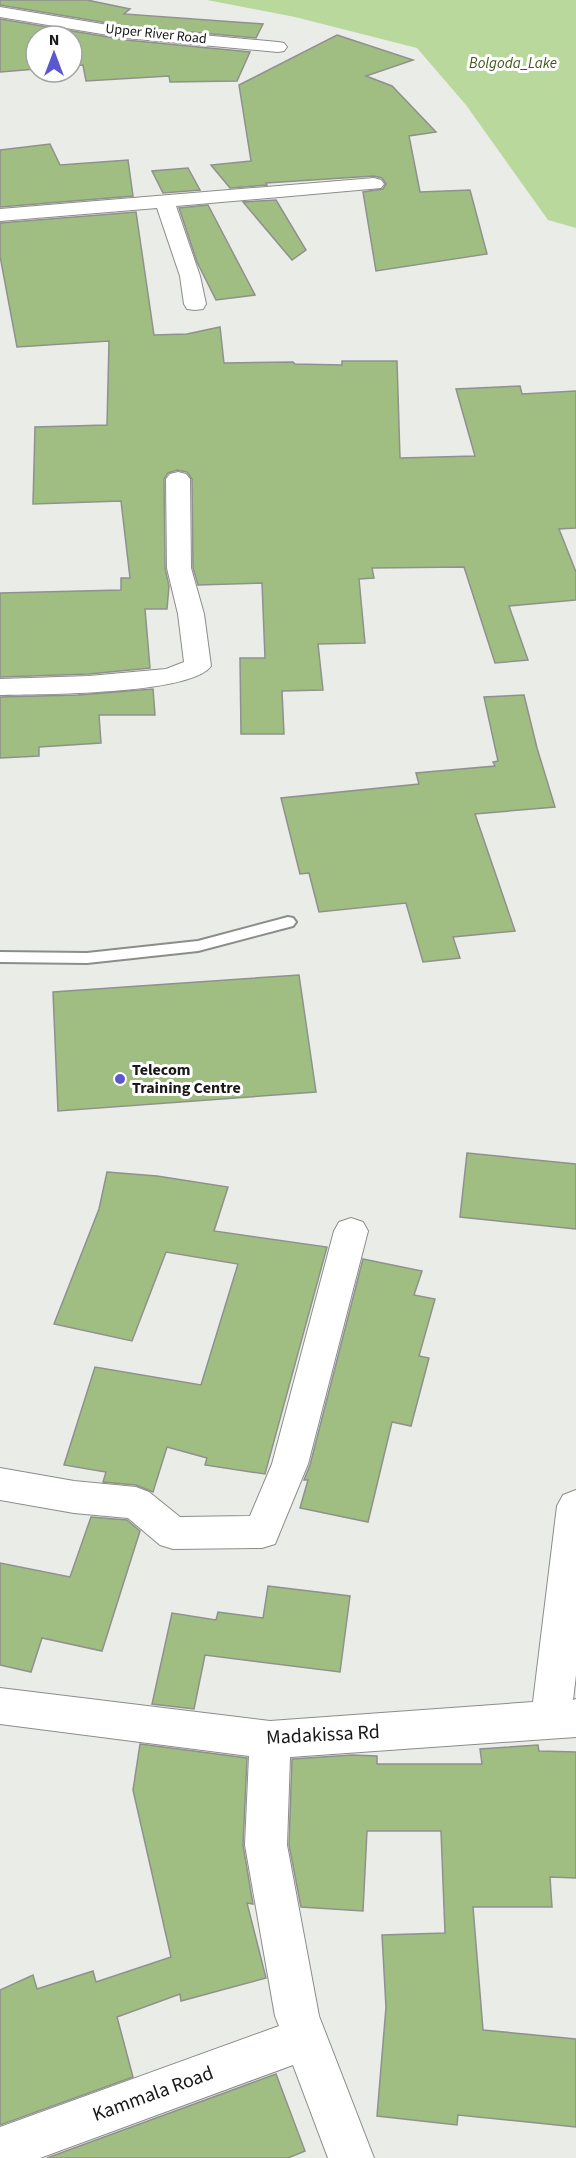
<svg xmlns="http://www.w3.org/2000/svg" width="576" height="2158" font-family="'Source Sans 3',sans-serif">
  <rect width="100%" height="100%" fill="#eaece8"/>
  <path fill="#b9d89b" d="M 207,0 L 576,0 L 576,228 L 548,220 L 466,105 L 417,48 L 295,17 Z"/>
  <g fill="#a0be82" stroke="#8f918d" stroke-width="1.5">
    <path d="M 0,0 L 87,0 L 130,9 L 124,14 L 263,24 L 256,38 L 126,26 L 0,5 Z"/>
    <path d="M 0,19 L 126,40 L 250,52 L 237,81 L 170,82 L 169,76 L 86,81 L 83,65 L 72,66 L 72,36 L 36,36 L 36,69 L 0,72 Z"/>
    <path d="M 337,35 L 413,60 L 366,76 L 392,86 L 436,132 L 409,136 L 420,192 L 470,190 L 487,254 L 376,271 L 363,192 L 383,189 L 386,184 L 382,178 L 374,176 L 266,183 L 267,185 L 230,188 L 211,165 L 251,161 L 239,85 Z"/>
    <path d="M 50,144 L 60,165 L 128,160 L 133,196 L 0,207 L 0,150 Z"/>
    <path d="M 188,168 L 200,190 L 163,193 L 152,171 Z"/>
    <path d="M 276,200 L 306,250 L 292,260 L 243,202 Z"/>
    <path d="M 208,205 L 255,295 L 216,300 L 197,262 L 179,208 Z"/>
    <path d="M 136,212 L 154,335 L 187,334 L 220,327 L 224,363 L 293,362 L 295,364 L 342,365 L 342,361 L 397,361 L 400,458 L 475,456 L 456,389 L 520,386 L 522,394 L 576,391 L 576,528 L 559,529 L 576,572 L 576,600 L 509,606 L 528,660 L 495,663 L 464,567 L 372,568 L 374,578 L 359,579 L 365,643 L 318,644 L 323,690 L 282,691 L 284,734 L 241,734 L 240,658 L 265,658 L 262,583 L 198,585 L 193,568 L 192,479 L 187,472 L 177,470 L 168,473 L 164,479 L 165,568 L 169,586 L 167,609 L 145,609 L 150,668 L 89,674 L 0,677 L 0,593 L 121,590 L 121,578 L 130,578 L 121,501 L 33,504 L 35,427 L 107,425 L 109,341 L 17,347 L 0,256 L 0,223 Z"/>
    <path d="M 153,689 L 155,715 L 99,715 L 101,743 L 39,747 L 39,756 L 0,758 L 0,697 L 78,695 Z"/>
    <path d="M 524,695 L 537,748 L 555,807 L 475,814 L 515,931 L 453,937 L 460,958 L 423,962 L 406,903 L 319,912 L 309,873 L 300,874 L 281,798 L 419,784 L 416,773 L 495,766 L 493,762 L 498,761 L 484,697 Z"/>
    <path d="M 299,975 L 316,1092 L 58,1111 L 53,992 Z"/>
    <path d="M 467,1153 L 576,1164 L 576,1229 L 460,1217 Z"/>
    <path d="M 107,1172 L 157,1176 L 228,1187 L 214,1231 L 327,1247 L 265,1474 L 205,1465 L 207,1458 L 167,1447 L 153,1492 L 136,1485 L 103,1482 L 106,1472 L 64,1465 L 95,1367 L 201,1385 L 238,1264 L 166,1252 L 132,1341 L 54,1324 L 99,1209 Z"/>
    <path d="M 363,1259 L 422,1271 L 414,1295 L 435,1299 L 419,1356 L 429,1358 L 411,1426 L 392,1422 L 368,1522 L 300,1508 L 308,1480 L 304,1480 L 310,1465 Z"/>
    <path d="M 91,1517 L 127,1520 L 140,1531 L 102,1651 L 42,1638 L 31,1672 L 0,1665 L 0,1563 L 70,1577 Z"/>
    <path d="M 268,1586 L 350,1596 L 340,1672 L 205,1655 L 194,1709 L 152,1704 L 172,1613 L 216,1620 L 218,1612 L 263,1618 Z"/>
    <path d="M 140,1744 L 247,1758 L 243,1845 L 253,1904 L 247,1903 L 266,1978 L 181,2001 L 180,1994 L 117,2017 L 133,2077 L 0,2125 L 0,1990 L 33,1975 L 37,1989 L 93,1971 L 96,1982 L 171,1957 L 133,1790 Z"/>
    <path d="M 538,1745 L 539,1751 L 576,1752 L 576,1878 L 550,1877 L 552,1907 L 473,1907 L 483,2030 L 576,2039 L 576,2127 L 458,2115 L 457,2125 L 377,2116 L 386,2007 L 382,1935 L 445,1933 L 441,1831 L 367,1831 L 363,1911 L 301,1907 L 289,1845 L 292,1759 L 352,1755 L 377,1756 L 377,1764 L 482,1764 L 480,1749 Z"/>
    <path d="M 276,2074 L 305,2151 L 288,2158 L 47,2158 Z"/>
  </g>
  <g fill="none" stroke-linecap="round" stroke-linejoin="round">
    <defs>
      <path id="service" d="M 288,917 L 293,918 L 296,922 L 293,926 L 198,951 L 87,963 L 0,962 L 0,952 L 87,953 L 198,941 Z"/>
      <g id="minor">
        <path d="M 0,7 L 126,28 L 278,42 L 284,43 L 287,47 L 284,51 L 278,52 L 126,38 L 0,17 Z"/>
        <path d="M 374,178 L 381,180 L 384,184 L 381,188 L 176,206 L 200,276 L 206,304 L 203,309 L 195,310 L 187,309 L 184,304 L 180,276 L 157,208 L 0,221 L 0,209 Z"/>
        <path d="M 178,472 L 186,474 L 190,479 L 191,568 L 204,614 L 211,666 C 191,695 38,694 0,695 L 0,679 L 89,676 L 166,669 L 184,662 L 178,614 L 167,568 L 166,479 L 170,474 Z"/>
        <path d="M 351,1218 L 363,1222 L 368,1231 L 308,1464 L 275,1544 L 262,1548 L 173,1549 L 160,1545 L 128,1518 L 74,1513 L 0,1500 L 0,1468 L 74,1481 L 136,1487 L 149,1492 L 180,1517 L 250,1516 L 272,1464 L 334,1231 L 339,1222 Z"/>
        <path d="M 576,1490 L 576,1675 L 573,1700 L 576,1699 L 576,1737 L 290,1757 L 287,1845 L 319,2016 L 374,2158 L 328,2158 L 293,2065 L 40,2158 L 0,2158 L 0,2127 L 279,2026 L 275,2016 L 245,1845 L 249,1756 L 0,1724 L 0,1688 L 270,1721 L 533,1702 L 557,1506 L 563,1495 Z"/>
      </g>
    </defs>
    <use href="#service" stroke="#8b8d8a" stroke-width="4"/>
    <use href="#minor" stroke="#8b8d8a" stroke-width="2"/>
    <use href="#service" fill="#fff" fill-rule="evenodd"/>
    <use href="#minor" fill="#fff" fill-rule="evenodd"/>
  </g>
  <circle fill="#5b57cf" stroke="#fff" stroke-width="2" cx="120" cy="1079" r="6"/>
  <g text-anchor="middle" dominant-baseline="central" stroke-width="6" stroke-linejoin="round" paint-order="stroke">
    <g font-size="14" fill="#171817" stroke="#fff">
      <text transform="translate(156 34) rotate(6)">Upper River Road</text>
    </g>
    <g font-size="15" font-style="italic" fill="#3e591b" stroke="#fff">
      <text x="513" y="63">Bolgoda_Lake</text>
    </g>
    <g font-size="16" font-weight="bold" fill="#171817" stroke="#fff" text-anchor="start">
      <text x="132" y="1070">Telecom<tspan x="132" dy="18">Training Centre</tspan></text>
    </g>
    <g font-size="20" fill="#171817" stroke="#fff">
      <text transform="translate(323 1735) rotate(-3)">Madakissa Rd</text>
      <text transform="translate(153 2094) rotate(-20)">Kammala Road</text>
    </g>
  </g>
  <g transform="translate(54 54)"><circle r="28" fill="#ffffff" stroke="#a2a3a2" stroke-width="1.5"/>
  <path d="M0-4.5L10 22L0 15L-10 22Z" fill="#5b57cf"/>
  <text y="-9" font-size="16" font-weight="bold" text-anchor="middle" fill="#171817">N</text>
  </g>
</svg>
